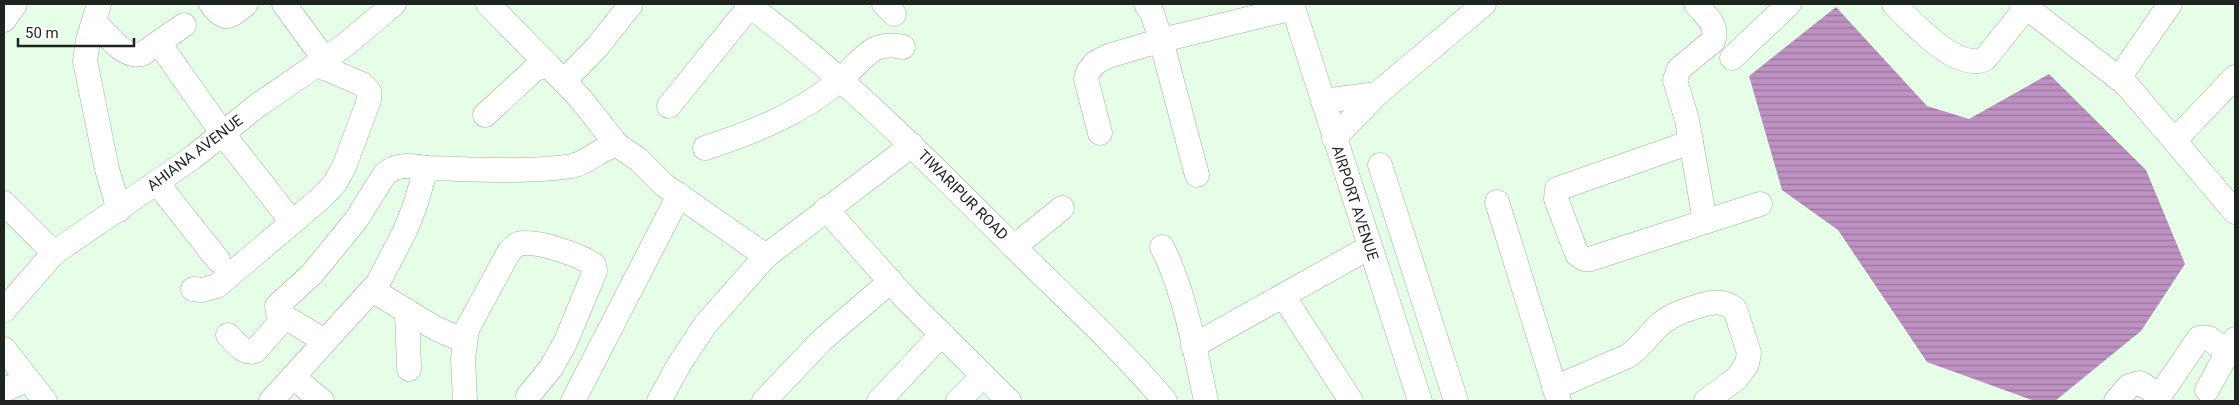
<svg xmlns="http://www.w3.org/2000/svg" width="2239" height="405" font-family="Roboto,sans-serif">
  <defs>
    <pattern id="water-rules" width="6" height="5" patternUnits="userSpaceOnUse" patternTransform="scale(1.25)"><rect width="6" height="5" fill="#bd91c1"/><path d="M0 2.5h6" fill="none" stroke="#99769c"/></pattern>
  </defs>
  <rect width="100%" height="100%" fill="#e6fde8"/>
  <path fill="url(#water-rules)" d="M 1836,7 L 1927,106 L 1969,119 L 2049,74 L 2146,170 L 2185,264 L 2141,331 L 2055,401 L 2035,401 L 1927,362 L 1838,230 L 1782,190 L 1749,76 Z"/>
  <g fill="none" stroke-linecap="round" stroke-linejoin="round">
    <defs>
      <g id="minor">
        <path d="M 99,4 L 88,40 L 85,61 L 107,169 L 119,210"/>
        <path d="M 211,4 C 225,23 230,17 246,4"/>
        <path d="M 284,4 L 325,60"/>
        <path d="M 488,4 L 548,65"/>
        <path d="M 747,4 C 842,74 925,158 1008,241 C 1061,294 1117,344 1165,401"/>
        <path d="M 884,4 L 894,14"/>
        <path d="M 1146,4 L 1152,13 L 1161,40 L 1197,175"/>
        <path d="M 1292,4 L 1420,401"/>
        <path d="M 1696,4 C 1706,16 1719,25 1713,41 L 1679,69 L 1675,80 L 1687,120 L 1705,221"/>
        <path d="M 1894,4 C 1913,23 1957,72 1985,59 L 2029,4"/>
        <path d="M 2022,4 L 2126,84 L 2235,212"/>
        <path d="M 4,20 L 15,4"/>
        <path d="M 94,21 C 106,33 123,59 142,54 L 184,25"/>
        <path d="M 159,43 L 223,134 L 292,222"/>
        <path d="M 1732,58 L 1789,4"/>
        <path d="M 2119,78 L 2170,4"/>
        <path d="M 564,81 L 598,46 L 631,4"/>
        <path d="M 1323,101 L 1377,94"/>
        <path d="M 669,106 L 750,6"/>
        <path d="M 485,115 L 535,69 L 548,65 L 580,98 L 617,145"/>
        <path d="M 1100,133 L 1086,79 L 1088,72 L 1095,63 L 1108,56 L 1166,39 L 1293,8"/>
        <path d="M 1334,138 L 1377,94 L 1484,4"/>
        <path d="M 2175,140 L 2235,77"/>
        <path d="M 1691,142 L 1557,189 L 1556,199 L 1577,254 L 1584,259 L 1590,259 L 1760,204"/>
        <path d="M 705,148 C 754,132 800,114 840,80 C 862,62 870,39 903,47"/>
        <path d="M 1380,165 L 1456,401"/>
        <path d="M 157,183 L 218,260"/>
        <path d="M 1497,202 L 1559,401"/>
        <path d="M 4,203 L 54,253"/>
        <path d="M 826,209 L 907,300 L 1009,401"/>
        <path d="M 1014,247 L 1062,208"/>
        <path d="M 1162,247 C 1184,289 1196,354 1206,401"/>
        <path d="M 193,289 L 202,290 L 217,286 L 321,198 L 335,183 L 344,167 L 369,100 L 369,91 L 362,84 L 317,65"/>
        <path d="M 372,290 L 435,328 L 464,341"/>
        <path d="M 1284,297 L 1351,401"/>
        <path d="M 4,310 L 54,253 L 192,158 L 258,105 L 344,46 L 394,4"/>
        <path d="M 407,311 L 409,369"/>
        <path d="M 228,335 C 235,342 244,355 255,351 L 285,317"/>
        <path d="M 325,341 L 278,313 L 277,306 L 312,274 L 356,220 L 385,174 C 398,163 411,166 426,168"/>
        <path d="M 1193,346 L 1370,247"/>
        <path d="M 4,349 L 45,401"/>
        <path d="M 293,377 L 322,401"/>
        <path d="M 1554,388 L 1628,356 C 1639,348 1647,338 1656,328 C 1669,315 1685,310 1702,305 C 1715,301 1724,301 1735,309 L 1749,353 L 1747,364 L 1737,378 L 1706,401"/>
        <path d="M 4,390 L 27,380"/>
        <path d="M 2207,390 L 2235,339"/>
        <path d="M 271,401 L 378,283 L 405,231 L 415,206 L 426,168 C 474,169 525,173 572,166 C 588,163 601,147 617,145 L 638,159 L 664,185 L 766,256 L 912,145"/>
        <path d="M 465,401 L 463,359 L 467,329 L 509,252 C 512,249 515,245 518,244 C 535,239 580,255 594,265 L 595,271 L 566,341 L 551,368 L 528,396"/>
        <path d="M 573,401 L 679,195"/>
        <path d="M 659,401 L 680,363 L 705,325 L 766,256"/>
        <path d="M 764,401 L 822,340 L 891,281"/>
        <path d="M 879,401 L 942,334"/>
        <path d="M 958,401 L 983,376"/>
        <path d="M 2116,401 L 2129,386 L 2140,383 L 2160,396"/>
        <path d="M 2156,401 L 2199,338 L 2209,338 L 2228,353"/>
      </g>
    </defs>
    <use href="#minor" stroke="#9bb19d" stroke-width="25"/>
    <use href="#minor" stroke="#fff" stroke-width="24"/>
  </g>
  <g text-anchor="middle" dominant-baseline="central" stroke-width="4.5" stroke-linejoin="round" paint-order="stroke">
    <g font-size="15" fill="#1d251e" stroke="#fff">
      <text transform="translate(195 153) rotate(-37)">AHIANA AVENUE</text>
      <text transform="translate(963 195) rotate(45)">TIWARIPUR ROAD</text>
      <text transform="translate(1355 203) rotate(72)">AIRPORT AVENUE</text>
    </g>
  </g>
  <rect width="2239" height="405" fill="none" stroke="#1d251e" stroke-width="10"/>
  <path d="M18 38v8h116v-8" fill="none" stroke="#1d251e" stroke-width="2.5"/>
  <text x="25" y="38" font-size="15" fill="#1d251e" stroke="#ffffff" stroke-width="4" paint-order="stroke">50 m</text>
</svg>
